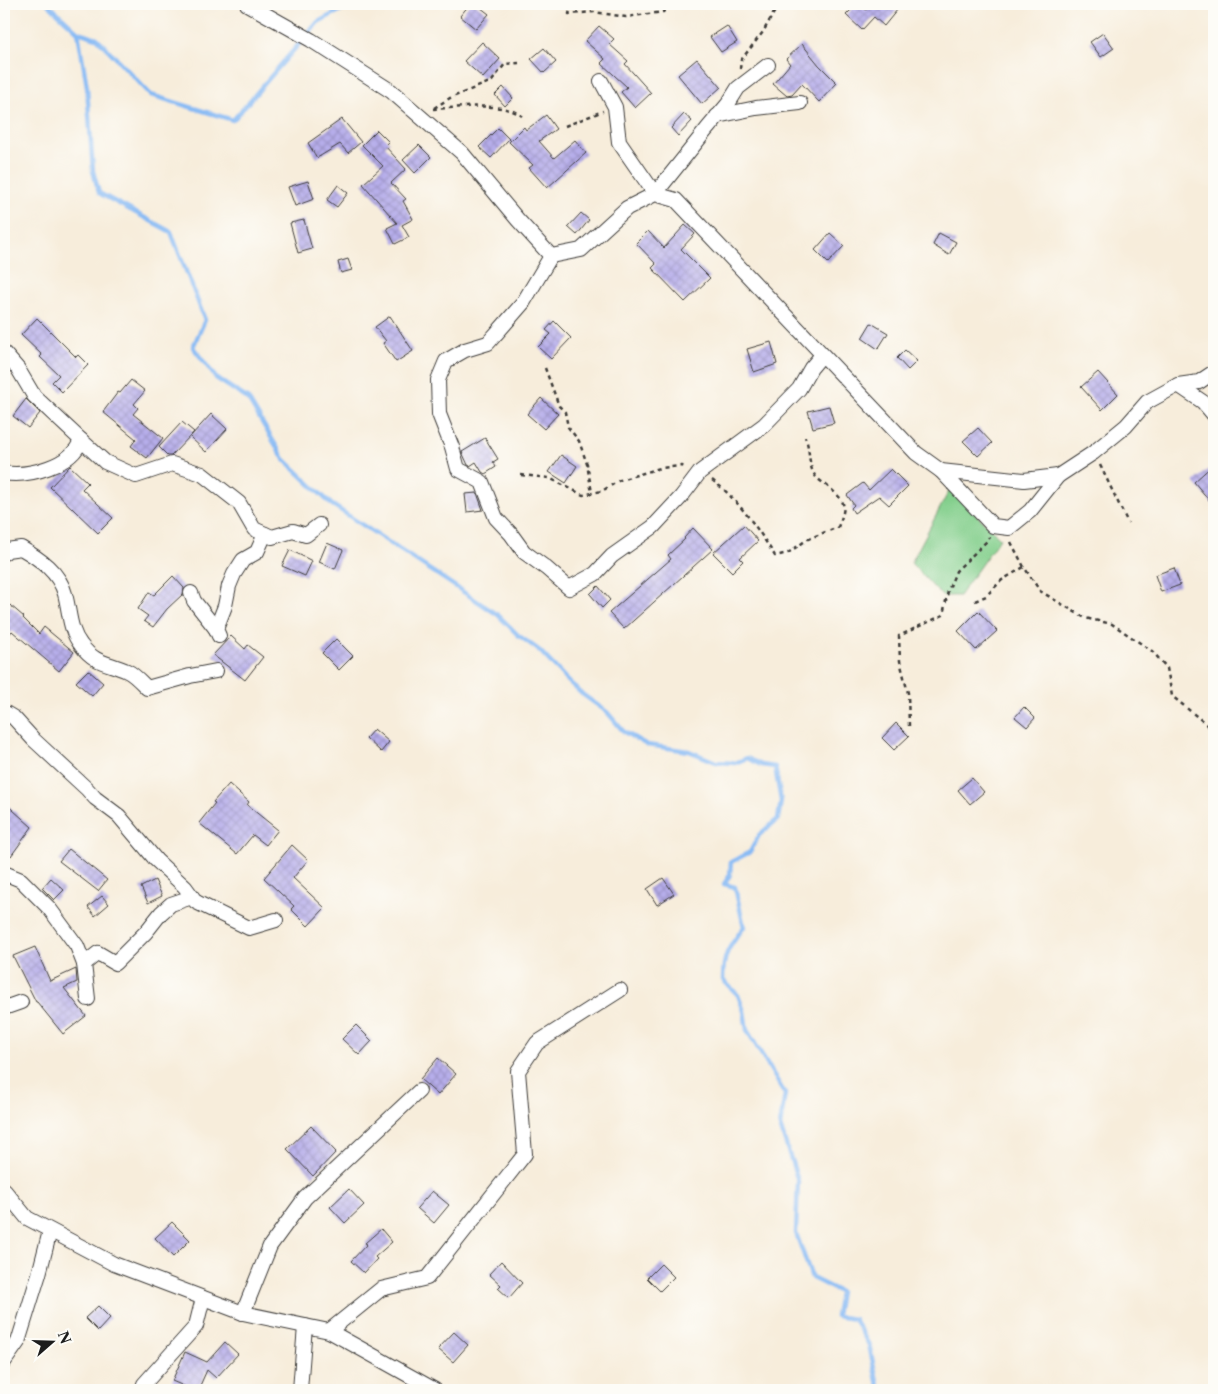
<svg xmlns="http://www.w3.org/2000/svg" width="1218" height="1394" font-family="'Libre Caslon Text',serif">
  <defs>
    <pattern id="building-cross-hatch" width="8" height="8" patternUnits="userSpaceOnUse" patternTransform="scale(1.25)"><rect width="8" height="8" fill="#b6adea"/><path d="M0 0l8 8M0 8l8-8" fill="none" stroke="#9c94c8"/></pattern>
  </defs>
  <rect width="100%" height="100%" fill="#fdfcf7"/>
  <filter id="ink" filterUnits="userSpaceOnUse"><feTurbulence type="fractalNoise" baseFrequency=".02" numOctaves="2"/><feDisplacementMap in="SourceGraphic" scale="10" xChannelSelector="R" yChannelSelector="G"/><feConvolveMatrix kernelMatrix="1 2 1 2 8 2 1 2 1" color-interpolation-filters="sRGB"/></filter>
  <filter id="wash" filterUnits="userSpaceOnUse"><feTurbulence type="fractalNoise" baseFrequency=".0096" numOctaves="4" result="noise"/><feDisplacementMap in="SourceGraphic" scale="20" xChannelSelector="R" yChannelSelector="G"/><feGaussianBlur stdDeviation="1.12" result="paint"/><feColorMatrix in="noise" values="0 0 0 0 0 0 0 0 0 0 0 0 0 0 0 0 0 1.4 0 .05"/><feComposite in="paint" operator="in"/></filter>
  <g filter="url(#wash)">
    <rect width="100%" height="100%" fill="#f7eddb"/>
    <path fill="#83cf8c" stroke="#507654" d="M 950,489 L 1000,538 L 959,596 L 942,596 L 911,563 Z"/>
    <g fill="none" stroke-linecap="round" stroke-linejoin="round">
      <g stroke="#87baf4" stroke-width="4.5">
        <path d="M 48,4 L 78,32 L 87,87 L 93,171 L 99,193 L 171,232 L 205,320 L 193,347 L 216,378 L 248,399 L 284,459 L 331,504 L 498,615 L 518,635 L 540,651 L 567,680 L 582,694 L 607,712 L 624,732 L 647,745 L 689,751 L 716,762 L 735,763 L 747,758 L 761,765 L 775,767 L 781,801 L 778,819 L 759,835 L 750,852 L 731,862 L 730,875 L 724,884 L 735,887 L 744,927 C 728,948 723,954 723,980 L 738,995 L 744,1011 L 747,1030 L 785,1094 L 780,1126 L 798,1181 L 796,1233 L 812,1278 L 840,1292 L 836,1316 L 854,1319 L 869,1345 L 879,1390"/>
        <path d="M 78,32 L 97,38 L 151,95 L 233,120 L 318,22 L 343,9 L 347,4"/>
      </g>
    </g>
    <g id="blocks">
      <g fill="url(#building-cross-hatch)">
        <path d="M 470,4 L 476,4 L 489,14 L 476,29 L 460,16 Z"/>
        <path d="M 857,4 L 860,4 L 866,10 L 872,4 L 902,4 L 884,26 L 874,17 L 862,30 L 846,15 Z"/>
        <path d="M 599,26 L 614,39 L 609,44 L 628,61 L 625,64 L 651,93 L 635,108 L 621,92 L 627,87 L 601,63 L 605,59 L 585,41 Z"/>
        <path d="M 727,26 L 737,42 L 721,52 L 710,37 Z"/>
        <path d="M 1103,33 L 1114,48 L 1101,57 L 1090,42 Z"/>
        <path d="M 482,42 L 500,59 L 483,78 L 464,61 Z"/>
        <path d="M 802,44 L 819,65 L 837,83 L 819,102 L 802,84 L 792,95 L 787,96 L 773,84 L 790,64 L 786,59 Z"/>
        <path d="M 544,48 L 556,62 L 544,73 L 531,59 Z"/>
        <path d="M 697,59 L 721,87 L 702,104 L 678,75 Z"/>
        <path d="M 503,87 L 513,98 L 505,106 L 495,95 Z"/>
        <path d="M 684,114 L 692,121 L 678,136 L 671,128 Z"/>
        <path d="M 546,115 L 556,129 L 539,141 L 554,158 L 575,140 L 586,153 L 547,188 L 529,168 L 533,165 L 509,142 L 524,127 L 526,130 Z"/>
        <path d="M 342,119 L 361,142 L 348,153 L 340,144 L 317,158 L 308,143 Z"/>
        <path d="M 498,128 L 509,139 L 491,158 L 479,147 Z"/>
        <path d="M 377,130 L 389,142 L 385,146 L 406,169 L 391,183 L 406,199 L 403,201 L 413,219 L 402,225 L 409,237 L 395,244 L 387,228 L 397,223 L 363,184 L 383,166 L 362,145 Z"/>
        <path d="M 419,145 L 431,157 L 415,173 L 403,160 Z"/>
        <path d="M 308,181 L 314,199 L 295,206 L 288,187 Z"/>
        <path d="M 338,185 L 348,193 L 337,207 L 327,200 Z"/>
        <path d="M 581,213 L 589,220 L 577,235 L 568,227 Z"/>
        <path d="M 304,220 L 312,249 L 298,253 L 290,223 Z"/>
        <path d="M 685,225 L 695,234 L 681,249 L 710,278 L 685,302 L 652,268 L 656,264 L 636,243 L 648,231 L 664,248 Z"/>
        <path d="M 830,233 L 844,246 L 828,263 L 815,250 Z"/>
        <path d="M 939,233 L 956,242 L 949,255 L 933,245 Z"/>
        <path d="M 348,259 L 352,270 L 341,273 L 338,262 Z"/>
        <path d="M 390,316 L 413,351 L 396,362 L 383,343 L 386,341 L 375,327 Z"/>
        <path d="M 37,318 L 76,357 L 78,355 L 88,365 L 62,392 L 52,382 L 59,375 L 40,357 L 42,355 L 21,335 Z"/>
        <path d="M 554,321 L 571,338 L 551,359 L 538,347 L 551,334 L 546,330 Z"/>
        <path d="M 871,323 L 888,333 L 878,349 L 862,338 Z"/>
        <path d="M 771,342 L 777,364 L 754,372 L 747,349 Z"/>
        <path d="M 905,350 L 917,361 L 908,370 L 897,358 Z"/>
        <path d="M 1098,372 L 1118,394 L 1102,410 L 1081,387 Z"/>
        <path d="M 131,380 L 145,391 L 134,404 L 138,408 L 133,414 L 163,438 L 147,458 L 131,446 L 136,439 L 103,412 L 118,392 L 120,393 Z"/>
        <path d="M 541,398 L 558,414 L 544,429 L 527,414 Z"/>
        <path d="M 26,399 L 40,413 L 28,428 L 13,416 Z"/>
        <path d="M 829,406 L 834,423 L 813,428 L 808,411 Z"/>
        <path d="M 211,414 L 227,429 L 206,452 L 190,437 Z"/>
        <path d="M 182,422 L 194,432 L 171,456 L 168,456 L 159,447 Z"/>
        <path d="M 978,428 L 992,443 L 978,456 L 963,441 Z"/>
        <path d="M 485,438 L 498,459 L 493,462 L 496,467 L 485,474 L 482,472 L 476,462 L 470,466 L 468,465 L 462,452 Z"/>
        <path d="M 561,455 L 577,466 L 566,483 L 549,472 Z"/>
        <path d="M 1214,464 L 1214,506 L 1194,482 Z"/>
        <path d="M 70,466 L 88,483 L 82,489 L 113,518 L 98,533 L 50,487 Z"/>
        <path d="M 891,469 L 908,486 L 889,505 L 879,496 L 854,513 L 851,508 L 854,505 L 847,495 L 863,483 L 869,490 Z"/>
        <path d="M 477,493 L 483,510 L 467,512 L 465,494 Z"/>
        <path d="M 744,525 L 758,541 L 740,558 L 743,561 L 732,572 L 713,553 Z"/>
        <path d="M 693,528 L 713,549 L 624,629 L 609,613 L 671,559 L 668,555 L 685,539 L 684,538 Z"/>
        <path d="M 327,543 L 343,550 L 335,569 L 319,562 Z"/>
        <path d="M 290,550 L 312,561 L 305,576 L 282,566 Z"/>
        <path d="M 1174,568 L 1180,585 L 1161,592 L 1155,575 Z"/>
        <path d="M 173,576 L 184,588 L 183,594 L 167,609 L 153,627 L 144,621 L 148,616 L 138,609 L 149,592 L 154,595 Z"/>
        <path d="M 598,586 L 610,600 L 602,608 L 590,594 Z"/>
        <path d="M 10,605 L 24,617 L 23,618 L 39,634 L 44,627 L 74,652 L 59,671 L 12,631 L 4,640 L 4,612 Z"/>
        <path d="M 978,611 L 997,631 L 976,650 L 958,631 Z"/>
        <path d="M 231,636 L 245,649 L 248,645 L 263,657 L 245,680 L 213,655 Z"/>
        <path d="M 336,639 L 353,656 L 339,670 L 322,653 Z"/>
        <path d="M 88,670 L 103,683 L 92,696 L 76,682 Z"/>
        <path d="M 1024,707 L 1035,718 L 1027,727 L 1015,717 Z"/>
        <path d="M 896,723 L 909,736 L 894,750 L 882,738 Z"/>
        <path d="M 374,729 L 389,742 L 381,752 L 366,738 Z"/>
        <path d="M 972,778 L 984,792 L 970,804 L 958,790 Z"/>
        <path d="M 229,784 L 249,802 L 247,805 L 278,830 L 266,845 L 253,835 L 237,854 L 199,823 L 215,803 L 213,802 Z"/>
        <path d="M 4,802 L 32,827 L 11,856 L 4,850 L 9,841 L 4,836 Z"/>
        <path d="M 292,845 L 308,860 L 293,878 L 325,908 L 308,926 L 291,909 L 294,906 L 264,878 Z"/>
        <path d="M 69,849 L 107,880 L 98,891 L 59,861 Z"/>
        <path d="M 51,878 L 64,890 L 54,900 L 42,888 Z"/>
        <path d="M 663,878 L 674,894 L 657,905 L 647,889 Z"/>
        <path d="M 155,880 L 162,896 L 148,903 L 141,887 Z"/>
        <path d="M 102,896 L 109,904 L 95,916 L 88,907 Z"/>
        <path d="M 35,947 L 50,981 L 76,969 L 77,982 L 64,988 L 86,1016 L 63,1034 L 37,1002 L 36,1002 L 13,956 Z"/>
        <path d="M 356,1025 L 372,1041 L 359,1055 L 342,1039 Z"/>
        <path d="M 438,1058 L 456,1074 L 438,1095 L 420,1079 Z"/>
        <path d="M 311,1126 L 336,1152 L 313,1176 L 287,1149 Z"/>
        <path d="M 349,1189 L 364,1205 L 345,1223 L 330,1207 Z"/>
        <path d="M 432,1191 L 449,1205 L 434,1223 L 417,1208 Z"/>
        <path d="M 172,1222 L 190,1240 L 173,1257 L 155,1238 Z"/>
        <path d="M 381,1229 L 392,1242 L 375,1257 L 377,1259 L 364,1273 L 351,1261 L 367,1244 L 365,1243 Z"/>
        <path d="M 501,1261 L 522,1283 L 509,1298 L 498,1288 L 501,1285 L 489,1274 Z"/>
        <path d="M 661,1264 L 674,1277 L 660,1291 L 647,1278 Z"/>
        <path d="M 98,1306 L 110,1318 L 98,1331 L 85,1318 Z"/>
        <path d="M 454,1332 L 468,1345 L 453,1362 L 438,1349 Z"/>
        <path d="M 225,1342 L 238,1354 L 216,1378 L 207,1370 L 198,1390 L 193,1390 L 172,1381 L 185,1352 L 207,1362 Z"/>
      </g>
    </g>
  </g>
  <g filter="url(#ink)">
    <use href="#blocks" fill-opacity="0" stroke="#3d3b39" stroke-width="1"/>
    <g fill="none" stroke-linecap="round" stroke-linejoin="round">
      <defs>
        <g id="minor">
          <path d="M 247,4 L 311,40 L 391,91 L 462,153 L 518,220 L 551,256 L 581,250 L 627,208 L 655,194 L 676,200 L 916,453 L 941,471 L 1024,480 L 1058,476 L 1093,453 L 1126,426 L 1147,402 L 1178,385 L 1203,402 L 1214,415"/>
          <path d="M 601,81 L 615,107 L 619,142 L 655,194 L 707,129 L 728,104 L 738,88 L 768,65"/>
          <path d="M 717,116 L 756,108 L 800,103"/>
          <path d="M 551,256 L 523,303 L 503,326 L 488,343 L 465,350 L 446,361 L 438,380 L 439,414 L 452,447 L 458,469 L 482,482 L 496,518 L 511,534 L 524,552 L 546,568 L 569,588 L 595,574 L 612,556 L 653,527 L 681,497 L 700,472 L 764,425 L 799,389 L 811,368 L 822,355"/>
          <path d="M 4,353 L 18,369 L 34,396 L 81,440 L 105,462 L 136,476 L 172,464 L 202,474 L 239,503 L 254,529 L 272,537 L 293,531 L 306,535 L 319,525"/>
          <path d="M 1178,385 L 1199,382 L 1214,372"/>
          <path d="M 941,471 L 993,526 L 1009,528 L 1030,511 L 1058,476"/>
          <path d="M 4,473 C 28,477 72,466 81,440"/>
          <path d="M 4,553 L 7,550 L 21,548 C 40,559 59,572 65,594 C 70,612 69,630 81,645 C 95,664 107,662 127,671 C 134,674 141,682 147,688 L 190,676 L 216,671"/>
          <path d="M 191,593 L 194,601 L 216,629"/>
          <path d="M 219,636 L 216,629 L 225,606 L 229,586 L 234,574 L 243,560 L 257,552 L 265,534"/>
          <path d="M 4,712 L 14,718 L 34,740 L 87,789 L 95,798 L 119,816 L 156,860 L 185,887 L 196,902 L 249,928 L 276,920"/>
          <path d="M 4,873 L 21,880 L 49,908 L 77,946 L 84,964"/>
          <path d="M 88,999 L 84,964 L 98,953 L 115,963 L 146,932 L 161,913 L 171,904 L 192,897"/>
          <path d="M 4,1008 L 21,1002"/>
          <path d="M 4,1190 L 27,1218 L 114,1264 L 243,1313 L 329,1331 L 435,1390"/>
          <path d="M 243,1313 L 270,1246 L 305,1198 L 419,1091"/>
          <path d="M 329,1331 L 381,1289 L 427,1278 L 525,1154 L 518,1071 L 537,1043 L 620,990"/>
          <path d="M 4,1362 L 18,1342 L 39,1274 L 50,1231"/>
          <path d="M 142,1390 L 144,1384 L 196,1326 L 203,1298"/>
          <path d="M 300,1390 L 305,1326"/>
        </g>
      </defs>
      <use href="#minor" stroke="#3d3b39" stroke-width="16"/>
      <g stroke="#3d3b39" stroke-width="2.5" stroke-dasharray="4 4" stroke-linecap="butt">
        <path d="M 571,4 L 569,14 L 594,12 L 626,17 L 663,12 L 672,4"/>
        <path d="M 740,69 L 741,60 L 763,32 L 776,9 L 776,4"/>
        <path d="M 434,108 L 450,98 L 492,81 L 505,64 L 519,63"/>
        <path d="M 433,109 C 458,108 502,101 522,116"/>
        <path d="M 565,126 L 603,111"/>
        <path d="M 545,368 L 559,406 L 565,412 L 568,427 L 579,441 L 587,464 L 592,493"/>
        <path d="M 1100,465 L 1128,523"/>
        <path d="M 521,475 L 549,478 L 583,495 L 602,491 L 620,480 L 660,468 L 682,466 L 687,468"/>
        <path d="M 712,480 C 738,499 758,529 775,556 L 788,553 L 808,539 L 838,527 C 848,503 845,501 826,485 C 823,483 819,480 816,477 C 807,465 811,450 805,437"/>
        <path d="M 1011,542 L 1024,567 L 1040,591 L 1085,618 L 1112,624 L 1152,651 L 1167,668 L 1172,696 L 1206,724 L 1214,736"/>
        <path d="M 975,601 L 986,596 L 1002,580 L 1024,567"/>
        <path d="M 909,726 L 908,693 L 900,661 L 899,636 L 943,615 L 948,591 L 956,571 L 988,540 L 989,537"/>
      </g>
      <use href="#minor" stroke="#fff" stroke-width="14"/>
    </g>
  </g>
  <rect width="1218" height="1394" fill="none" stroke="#fdfcf7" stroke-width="20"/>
  <g transform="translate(52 1342) rotate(70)" stroke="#fdfcf7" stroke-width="4" paint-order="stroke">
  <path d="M0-4L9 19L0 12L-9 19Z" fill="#1c1c1c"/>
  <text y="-8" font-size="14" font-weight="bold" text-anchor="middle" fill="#1c1c1c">N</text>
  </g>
</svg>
